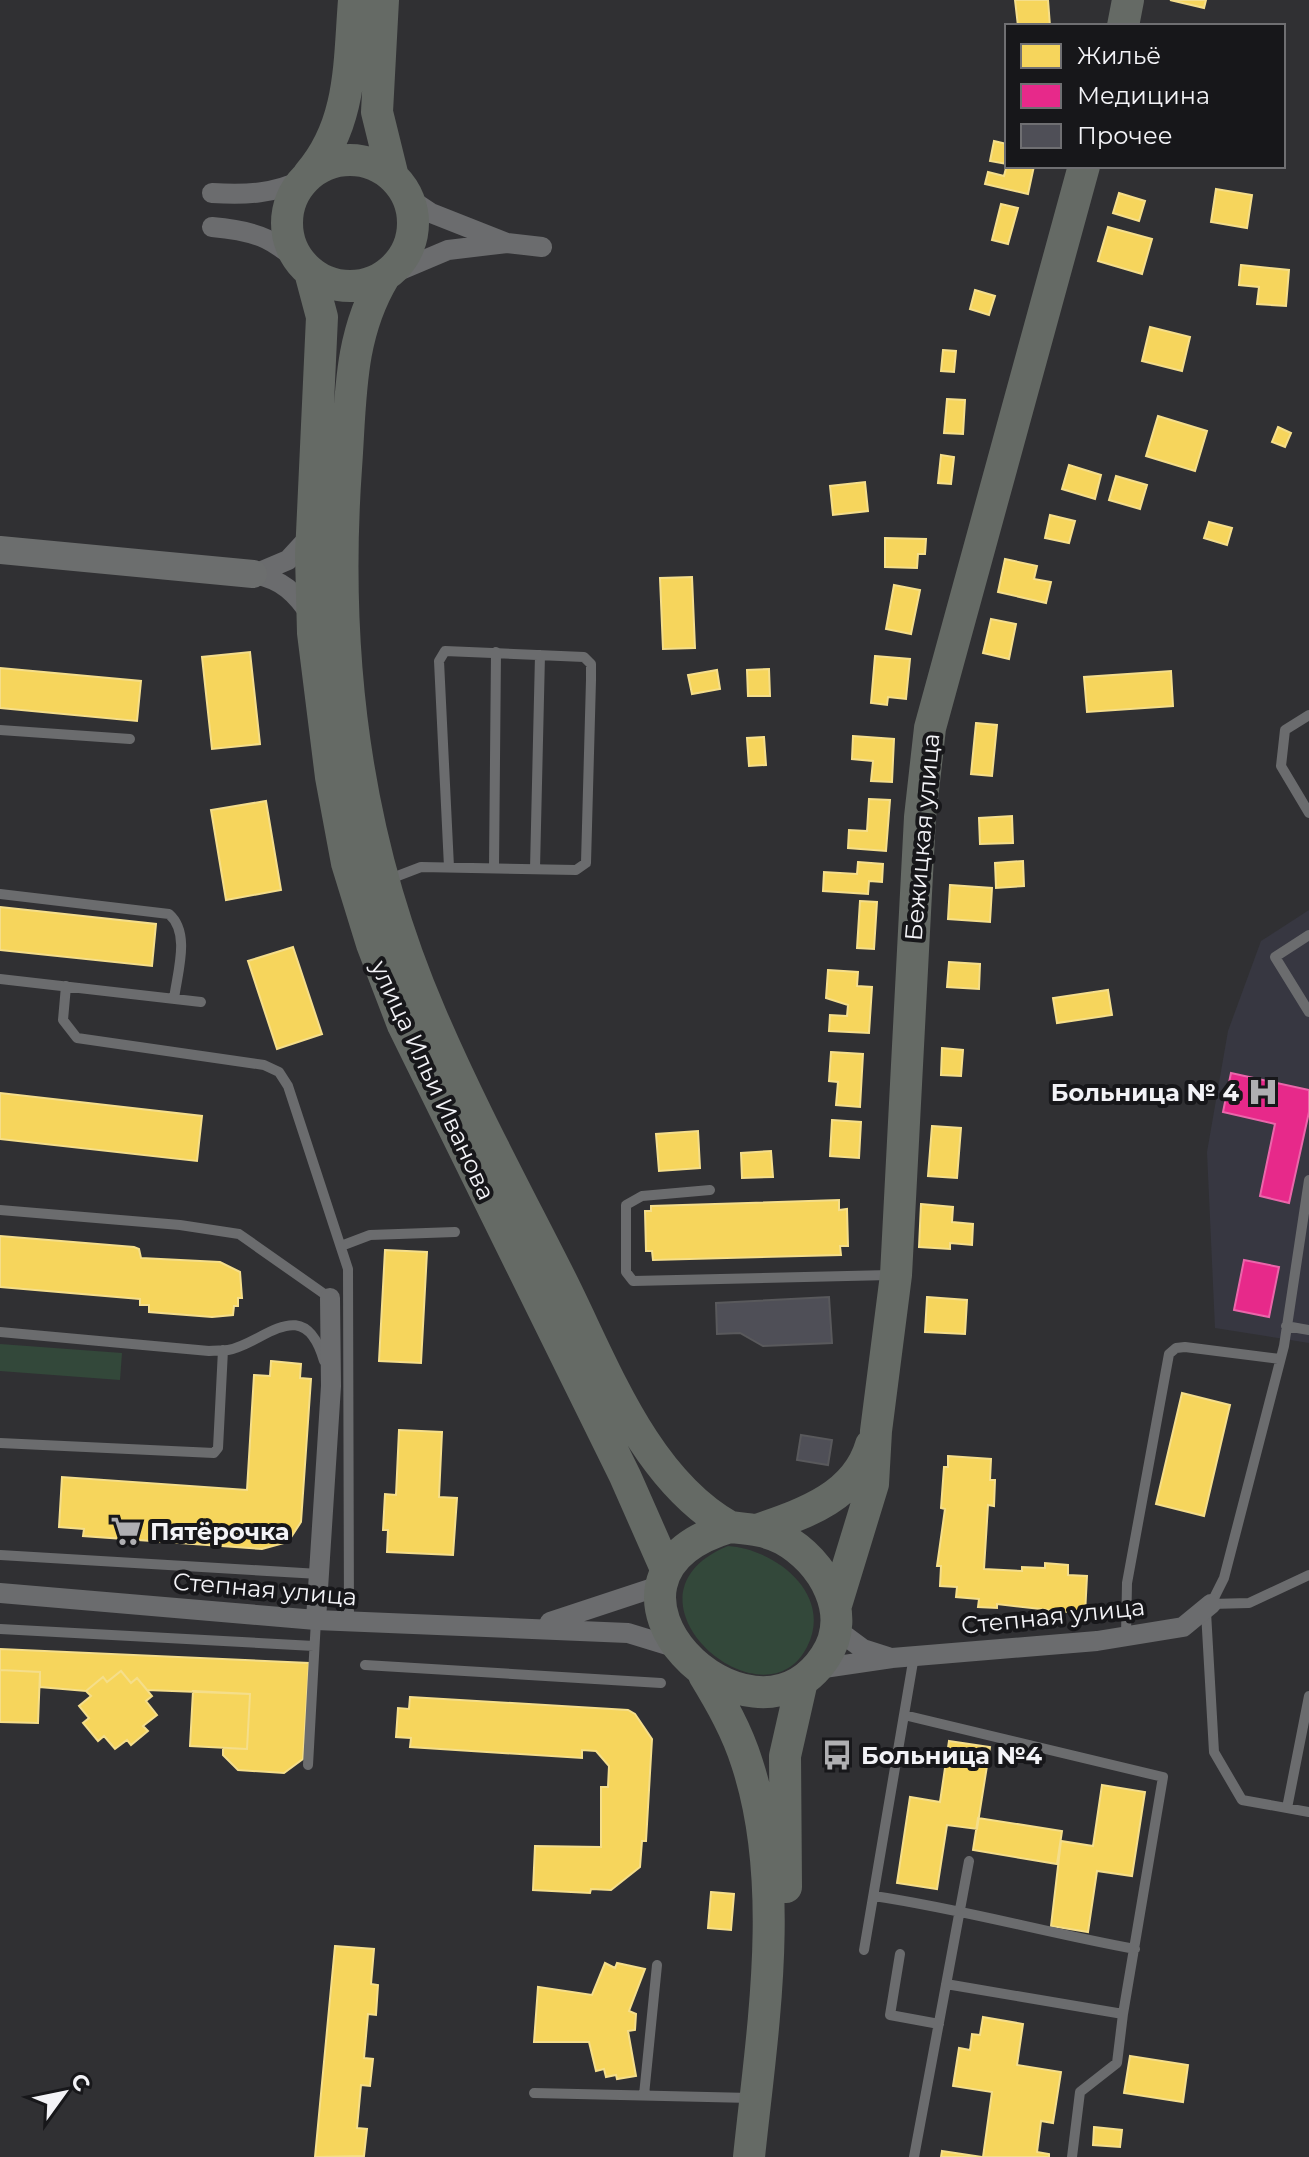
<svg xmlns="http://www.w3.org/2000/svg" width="1309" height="2157" font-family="Montserrat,sans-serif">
<rect width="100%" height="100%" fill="#303033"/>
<path fill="#373741" d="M1309,910V1343L1215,1328L1207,1152L1228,1031L1261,941Z"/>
<path fill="#33483a" d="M0,1344L122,1353L120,1380L0,1371Z
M728,1546C775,1549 834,1594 807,1647C763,1733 606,1596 728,1546Z"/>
<path fill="#f6d55c" stroke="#f5de8a" stroke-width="2" d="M1015,0H1048L1050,26H1018Z
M1170,0H1206L1204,8Z
M994,141L1007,144V166H1034L1028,194L985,184L988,172L1004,176L1007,164L990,161Z
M1216,189L1252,195L1247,228L1211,222Z
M1119,193L1145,201L1139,221L1113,213Z
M1001,204L1018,208L1008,244L992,240Z
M1108,227L1152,239L1142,274L1098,261Z
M1241,265L1289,270L1286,306L1257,304L1259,287L1239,285Z
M975,290L995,296L989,315L970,309Z
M1150,327L1190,337L1182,371L1142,361Z
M943,350L956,351L954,372L941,371Z
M947,399L965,400L963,434L944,433Z
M1158,416L1207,431L1195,471L1146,456Z
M1278,427L1291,433L1285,447L1272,442Z
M941,455L954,457L951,484L938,483Z
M1069,465L1101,475L1095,499L1062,489Z
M1116,476L1147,485L1140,509L1109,500Z
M865,482L868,511L833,515L830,486Z
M1050,515L1075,521L1069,543L1045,538Z
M1209,522L1232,528L1227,545L1204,538Z
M885,538L926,539L925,554H918L917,568L885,567Z
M1005,559L1037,566L1034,579L1051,582L1046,603L998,592Z
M692,577L695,648L663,649L660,578Z
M894,585L920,590L911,634L886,629Z
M991,619L1016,624L1009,659L983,653Z
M250,652L260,744L212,749L202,657Z
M875,656L910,659L906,699L888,697L887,705L871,703Z
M0,668L141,681L137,721L0,708Z
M769,669L770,696H748L747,670Z
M717,670L720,689L692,694L688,675Z
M1171,671L1173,706L1087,712L1084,677Z
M976,723L997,725L992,776L971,774Z
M853,736L894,739L892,782L871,781L873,761L852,759Z
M764,737L766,765L749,766L747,738Z
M869,799L890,800L886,851L848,848L849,830L867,831Z
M266,801L281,890L226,900L211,810Z
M1012,816L1013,843L980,844L979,818Z
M1023,861L1024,886L996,888L995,863Z
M858,862L883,864L882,882L869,881L868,894L823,891L824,872L857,874Z
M950,885L992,888L990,922L948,919Z
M860,901L877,902L874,949L857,948Z
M0,907L156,924L152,966L0,950Z
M293,947L322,1034L277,1049L248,961Z
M949,962L980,964L979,989L947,987Z
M828,970L858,972L857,986L872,987L869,1033L829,1031L830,1015L847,1016L848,1005L826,998Z
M1108,990L1112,1015L1057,1023L1053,998Z
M942,1048L963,1050L961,1076L941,1075Z
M831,1052L863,1054L860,1107L836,1105L838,1082L829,1081Z
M0,1093L202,1116L197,1161L0,1139Z
M832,1120L861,1122L859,1158L830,1156Z
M932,1126L961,1128L957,1178L928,1176Z
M698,1131L700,1168L659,1171L656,1134Z
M771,1151L773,1177L742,1178L741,1153Z
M839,1200V1210L847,1209L848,1246H840L841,1255L653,1260L652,1251H646L645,1211H651V1206Z
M921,1204L953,1207L952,1222L973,1224L972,1245L950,1243V1249L919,1247Z
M0,1236L134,1247L139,1249L141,1258L220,1262L240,1272L242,1298H238V1306H234L233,1315L212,1317L149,1312V1305H140V1299L0,1287Z
M385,1250L427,1252L421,1363L379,1361Z
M927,1297L967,1300L965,1334L925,1332Z
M271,1361L301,1364L300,1378L311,1379L301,1522L288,1542L262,1549L83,1536L84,1529L59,1527L62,1477L247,1490L254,1375L270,1376Z
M1182,1393L1230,1405L1204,1516L1156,1504Z
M399,1430L442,1432L439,1497L457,1498L453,1555L387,1552L388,1530H383L385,1494L396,1495Z
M948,1456L991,1459L990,1480H995L994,1506L988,1505L984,1569L1022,1571V1567L1045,1568V1563L1068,1565V1575L1087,1576L1085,1614L997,1604V1608L978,1607L979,1599L956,1597L957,1587L940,1586L941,1566H937L945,1509L941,1508L944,1467H948Z
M0,1649L309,1663L303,1759L284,1773L238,1770L223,1755V1748L247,1749L250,1694L147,1690L137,1678L131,1683L121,1671L107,1682L103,1677L86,1691L40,1687V1672L0,1670Z
M0,1670L40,1672L38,1723L0,1722Z
M121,1671L131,1683L137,1678L152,1696L146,1701L157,1715L143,1726L148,1731L131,1745L127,1740L115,1749L104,1736L98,1741L83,1723L89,1718L79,1706L91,1696L86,1691L103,1677L107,1682Z
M193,1691L250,1694L247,1749L190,1746Z
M410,1697L628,1710L635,1714L652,1739L646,1841H642L640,1867L611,1890L591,1889L590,1893L533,1890L535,1846L601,1847V1787H608L609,1766L596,1751L582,1750V1758L410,1747L411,1738L396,1737L398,1708L409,1709Z
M949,1741L990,1747L977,1829L947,1825L937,1889L897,1883L910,1797L940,1802Z
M1102,1785L1145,1792L1132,1876L1097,1871L1088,1932L1051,1926L1061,1841L1093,1846Z
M978,1818L1062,1831L1057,1864L973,1850Z
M711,1892L734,1894L731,1930L708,1928Z
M335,1946L374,1949L371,1984L378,1985L376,2015L368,2014L364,2058L373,2059L370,2086L361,2085L357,2128L367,2129L364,2156L315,2157Z
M605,1963L615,1968L617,1963L645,1969L629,2011L636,2014L635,2030L628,2031L636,2076L617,2079L616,2075L606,2077L604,2069L596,2071L589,2042H534L538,1987L592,1995Z
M983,2017L1023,2024L1017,2065L1061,2072L1053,2123L1041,2121L1037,2152L1049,2154V2157H983L992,2092L953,2086L959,2048L970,2050L972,2034L980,2035Z
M1130,2056L1188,2065L1183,2102L1124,2093Z
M1094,2127L1122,2130L1120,2147L1093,2145Z
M942,2151L982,2157H941Z"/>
<path fill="#e7298a" stroke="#eb66ab" stroke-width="2" d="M1231,1073L1309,1090V1112L1289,1203L1260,1196L1275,1124L1223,1112Z
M1244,1260L1279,1267L1269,1317L1234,1310Z"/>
<path fill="#4f4f57" stroke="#59595c" stroke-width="2" d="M829,1297L832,1343L763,1346L740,1333L717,1334L716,1303Z
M801,1435L832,1440L828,1465L797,1460Z"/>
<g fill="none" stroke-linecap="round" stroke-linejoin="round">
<path stroke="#6b6c6e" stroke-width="10" d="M1309,715L1285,730L1281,766L1309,813
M0,730L130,739
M494,868L496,652
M535,869L540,655
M387,880L421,867L576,870L586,863L591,680V664L584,657L445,651L439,661L449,867
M0,894L169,914C191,933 177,973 174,999
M1309,935L1275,957L1309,1012
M0,979L201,1002
M66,986L63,1020L77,1038L264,1065L279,1072L288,1086L348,1269L349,1622
M1309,1180L1284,1346L1224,1578L1211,1604L1249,1603L1309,1575
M710,1190L642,1196L626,1205V1272L633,1281L890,1275
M0,1210L180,1225L239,1234L330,1298
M341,1246L370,1235L455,1232
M1286,1326L1309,1330
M0,1332L209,1351C215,1350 222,1351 228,1350C263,1344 304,1291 324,1361
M0,1443L214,1453L218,1448L223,1350
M0,1555L319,1574
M1206,1612L1214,1752L1242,1800L1309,1812
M0,1629L314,1646
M1126,1636L1127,1583L1169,1354L1176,1348L1185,1347L1280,1359
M365,1665L661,1683
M904,1715L1163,1777L1123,2014
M308,1765L316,1620
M1287,1808L1309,1696
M874,1896C962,1909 1047,1933 1135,1949
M864,1950L914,1656
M900,1954L890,2015L939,2024
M946,1984L1123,2014L1117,2063L1080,2092L1072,2157
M534,2093L751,2098
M644,2095L657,1965
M914,2157L969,1861"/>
<path stroke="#6b6c6e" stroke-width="20" d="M212,193C247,195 273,194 305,179
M212,227C260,231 276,240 310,272
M507,243L542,247
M384,277L448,250L507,243L431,213L407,197
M253,574C282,579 296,593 312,617
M255,574L288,560L312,534
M0,1593L316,1620L628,1633L677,1648
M316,1620L331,1386L330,1298
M550,1622L659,1586
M836,1629L863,1649L888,1657
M817,1669L892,1658L1097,1641L1183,1627L1211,1604"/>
<path stroke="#6c6e6e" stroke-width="28" d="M0,550L253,574"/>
<path stroke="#656a65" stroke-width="32" d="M383,0L377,112L393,177
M1123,26L1128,0
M287 223a63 63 0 1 1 126 0a63 63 0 1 1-126 0Z
M309,174C352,124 349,63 354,0
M310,272L322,317L311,555L313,633L331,777L347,863L372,944L403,1025L625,1476L666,1569
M384,277C348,337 351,400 346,468C333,654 356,842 431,1015C469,1104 516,1191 560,1278C603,1363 643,1478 730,1527
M730,1527C748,1529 766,1530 783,1539C823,1561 854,1614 825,1657C750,1770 557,1579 730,1527Z
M757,1530C803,1514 856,1497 871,1445
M836,1605L873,1484L876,1431L896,1275L920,817L930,728L1084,166
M704,1675C721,1703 737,1731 747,1763C787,1885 762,2032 749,2157
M786,1887L785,1756L802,1681"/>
</g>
<defs>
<g id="hospital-bare" transform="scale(2.4)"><path d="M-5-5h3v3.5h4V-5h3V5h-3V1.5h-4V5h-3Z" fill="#afafb2" stroke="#17171a" stroke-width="2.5" paint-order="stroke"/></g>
<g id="supermarket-bare" transform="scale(2.4)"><path d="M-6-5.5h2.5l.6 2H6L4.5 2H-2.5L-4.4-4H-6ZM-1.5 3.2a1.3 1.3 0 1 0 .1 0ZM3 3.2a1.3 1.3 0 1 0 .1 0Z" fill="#afafb2" stroke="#17171a" stroke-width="2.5" paint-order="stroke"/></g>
<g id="bus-bare" transform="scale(2.4)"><path d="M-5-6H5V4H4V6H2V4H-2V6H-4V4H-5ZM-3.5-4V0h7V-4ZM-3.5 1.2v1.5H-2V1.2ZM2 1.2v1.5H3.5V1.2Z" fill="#afafb2" stroke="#17171a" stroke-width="2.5" paint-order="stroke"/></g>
</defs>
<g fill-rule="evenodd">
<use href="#hospital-bare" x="1263" y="1092"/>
<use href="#supermarket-bare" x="126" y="1531"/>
<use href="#bus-bare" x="837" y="1755"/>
</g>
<g text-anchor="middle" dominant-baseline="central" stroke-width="8" stroke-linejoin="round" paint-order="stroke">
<g font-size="24" fill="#f3f3f7" stroke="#17171a">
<text transform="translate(922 837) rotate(-85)">Бежицкая улица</text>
<text transform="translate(433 1080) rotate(65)">улица Ильи Иванова</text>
<text transform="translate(265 1589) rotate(5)">Степная улица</text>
<text transform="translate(1053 1616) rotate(-6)">Степная улица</text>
</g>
<g font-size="24" font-weight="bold" fill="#f3f3f7" stroke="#17171a" text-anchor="start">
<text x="1239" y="1092" text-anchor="end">Больница № 4</text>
<text x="150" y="1531">Пятёрочка</text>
<text x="861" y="1755">Больница №4</text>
</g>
</g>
<rect x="1005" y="24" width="280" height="144" fill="#17171a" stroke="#6f6f72" stroke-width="2"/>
<rect x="1021" y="44" width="40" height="24" fill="#f6d55c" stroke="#6f6f72" stroke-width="2"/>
<text x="1077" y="64" font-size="24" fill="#f3f3f7">Жильё</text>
<rect x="1021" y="84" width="40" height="24" fill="#e7298a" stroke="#6f6f72" stroke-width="2"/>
<text x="1077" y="104" font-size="24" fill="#f3f3f7">Медицина</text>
<rect x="1021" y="124" width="40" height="24" fill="#4f4f57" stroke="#6f6f72" stroke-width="2"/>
<text x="1077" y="144" font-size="24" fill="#f3f3f7">Прочее</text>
<g transform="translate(64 2093) rotate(57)" stroke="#17171a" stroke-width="6" paint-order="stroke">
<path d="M0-6L14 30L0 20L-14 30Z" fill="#f3f3f7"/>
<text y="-12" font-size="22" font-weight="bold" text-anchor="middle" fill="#f3f3f7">С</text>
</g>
</svg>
